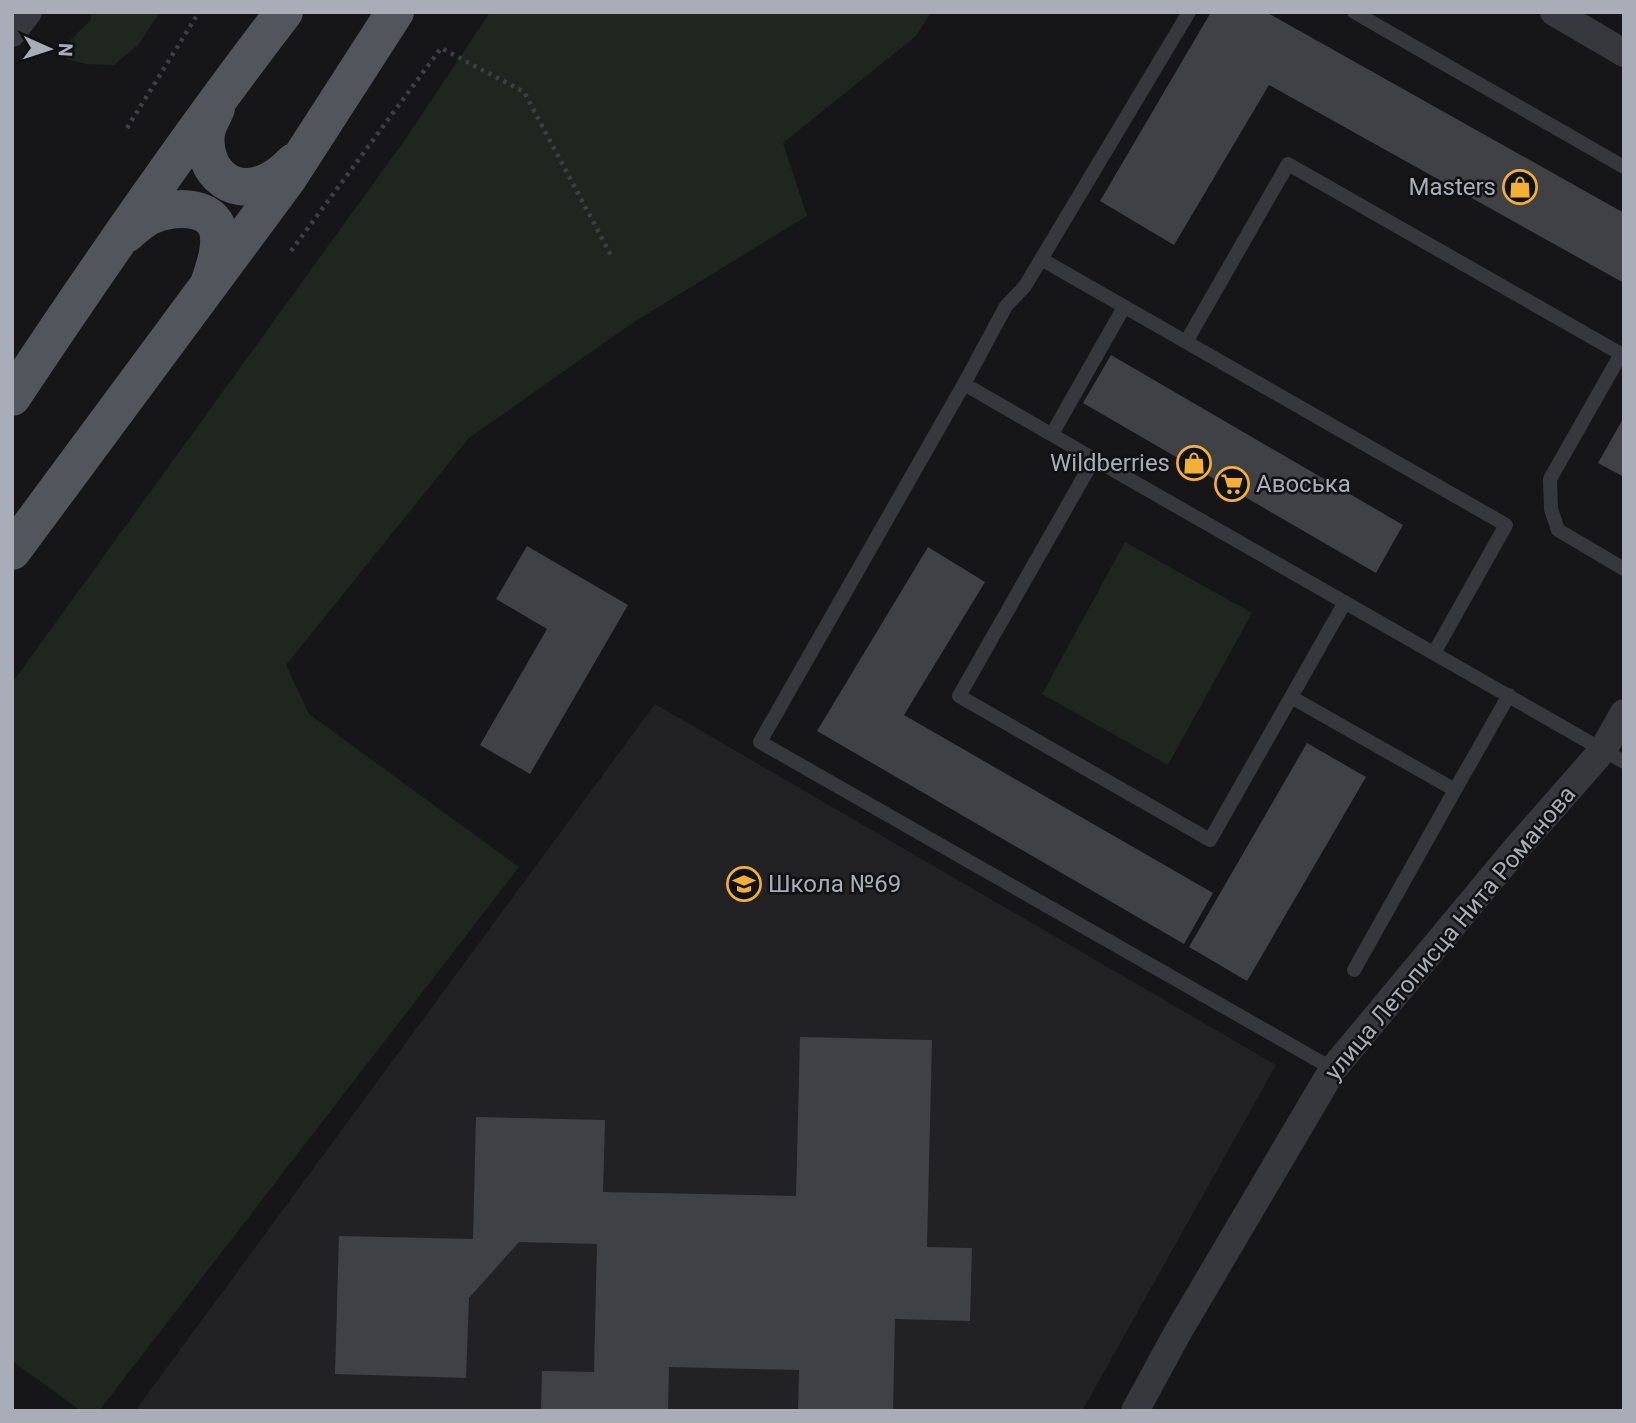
<svg xmlns="http://www.w3.org/2000/svg" width="1636" height="1423" font-family="Roboto,sans-serif">
<rect width="100%" height="100%" fill="#161618"/>
<path fill="#222225" d="M655,704L1276,1065L1082,1411H135Z"/>
<path fill="#1e261f" d="M91,12H160L138,45L114,65L86,64L66,59L62,48L91,20Z
M490,12H931L916,36L783,143L807,216L634,322L469,438L286,665L309,714L519,867L99,1411H81L12,1361V683L404,141Z
M1125,542L1252,613L1168,765L1042,694Z"/>
<path fill="#404145" d="M1211,12H1266L1624,213V283L1269,85L1174,245L1100,201Z
M1111,355L1403,525L1376,573L1083,403Z
M1624,417V477L1598,463Z
M527,546L628,605L530,774L480,745L547,629L496,599Z
M928,547L985,582L904,715L1213,893L1184,944L817,731Z
M1307,743L1366,777L1247,981L1189,947Z
M800,1037L932,1040L927,1247L972,1248L970,1321L895,1319L893,1411H798L799,1370L669,1367L668,1411H541L542,1371L594,1372L597,1244L519,1242L469,1298L466,1378L335,1374L339,1236L473,1239L476,1117L605,1120L603,1192L796,1196Z"/>
<g fill="none" stroke-linecap="round" stroke-linejoin="round">
<path stroke="#3d3f44" stroke-width="4.5" stroke-dasharray="3.5 5" stroke-linecap="butt" d="M127,128L199,12
M291,251L441,48L524,92L613,259"/>
<path stroke="#37383d" stroke-width="14" d="M1354,12L1624,167
M1041,259L1506,525L1434,653
M1186,342L1288,164L1621,354L1550,479L1551,509L1558,530L1624,569
M964,384L1006,306L1025,286L1189,12
M1052,434L1124,307
M1094,459L1624,762
M1291,697L1455,790L1354,970
M1455,790L1509,695
M1333,1069L760,742L964,384L1094,459L959,696L1210,840L1345,602"/>
<path stroke="#37383d" stroke-width="28" d="M1554,12L1624,53
M12,33L28,12
M1135,1411L1178,1332L1333,1069L1516,849L1603,750L1624,713"/>
<path stroke="#53555c" stroke-width="38" d="M216,108C213,116 207,125 206,133C201,174 236,201 273,179C281,175 288,168 294,162
M126,234C134,227 142,219 152,215C172,207 207,204 217,227C223,244 215,266 210,281
M12,397C99,266 188,137 284,12
M12,551L288,178L395,12"/>
</g>
<defs>
<g id="shop-ring" transform="scale(1.75)"><circle r="9.5" fill="#111113" stroke="#f2b134" stroke-width="1.5"/><path d="M-5-2.5h2.3a2.7 3.5 0 0 1 5.4 0H5L5.5 6h-11ZM-1.5-2.5h3a1.5 2.3 0 0 0-3 0Z" fill="#f2b134"/></g>
<g id="supermarket-ring" transform="scale(1.75)"><circle r="9.5" fill="#111113" stroke="#f2b134" stroke-width="1.5"/><path d="M-6-5.5h2.5l.6 2H6L4.5 2H-2.5L-4.4-4H-6ZM-1.5 3.2a1.3 1.3 0 1 0 .1 0ZM3 3.2a1.3 1.3 0 1 0 .1 0Z" fill="#f2b134"/></g>
<g id="school-ring" transform="scale(1.75)"><circle r="9.5" fill="#111113" stroke="#f2b134" stroke-width="1.5"/><path d="M0-5L7-2L0 1L-7-2ZM-4 1L0 2.5L4 1V4Q0 6-4 4Z" fill="#f2b134"/></g>
</defs>
<g fill-rule="evenodd">
<use href="#shop-ring" x="1520" y="187"/>
<use href="#shop-ring" x="1194" y="463"/>
<use href="#supermarket-ring" x="1232" y="484"/>
<use href="#school-ring" x="744" y="884"/>
</g>
<g text-anchor="middle" dominant-baseline="central" stroke-width="5" stroke-linejoin="round" paint-order="stroke">
<g font-size="24" fill="#a8adb8" stroke="#111113" text-anchor="end">
<text x="1496" y="187">Masters</text>
<text x="1170" y="463">Wildberries</text>
<text x="1256" y="484" text-anchor="start">Авоська</text>
<text x="768" y="884" text-anchor="start">Школа №69</text>
</g>
<g font-size="24" fill="#a8adb8" stroke="#111113">
<text transform="translate(1450 933) rotate(-50)">улица Летописца Нита Романова</text>
</g>
</g>
<rect width="1636" height="1423" fill="none" stroke="#a8adb8" stroke-width="28"/>
<g transform="translate(49 49) rotate(93)" stroke="#111113" stroke-width="5" paint-order="stroke">
<path d="M0-5L12 26L0 18L-12 26Z" fill="#a8adb8"/>
<text y="-10" font-size="19" font-weight="bold" text-anchor="middle" fill="#a8adb8">N</text>
</g>
</svg>
